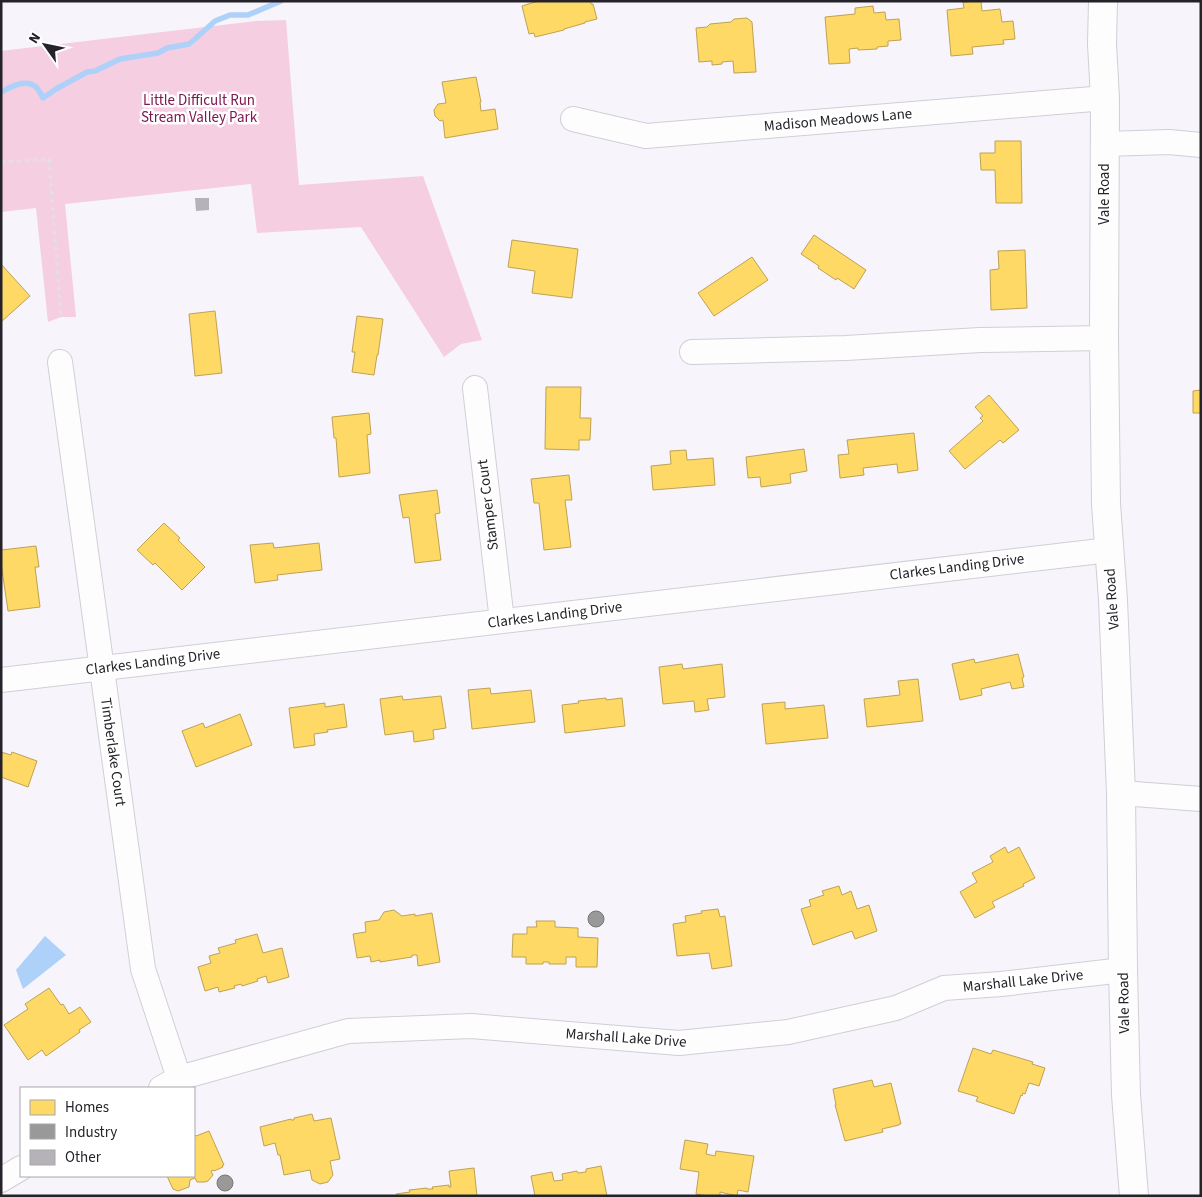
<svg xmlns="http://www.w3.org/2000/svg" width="1202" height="1197" font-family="'Source Sans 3',sans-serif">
<rect width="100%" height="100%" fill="#f7f4fb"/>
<path fill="#f5cee1" d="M286,20L299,185L423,176L482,340L461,344L444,357L361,227L257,233L251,184L65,204L76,317H61L48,322L36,208L1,212V51L256,21Z"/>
<path fill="#aed1fa" d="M45,936L66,955L23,989L16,970Z"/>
<path fill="#ffd966" stroke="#bea254" d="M538,1H590L591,4H593L597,19L585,22V23L564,29V30L535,37L534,33L529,34L522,6Z
M981,1L982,11L1000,9L1002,22L1013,21L1015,39L1003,40L1004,44L972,47L973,54L951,56L947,10L964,8L963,2Z
M873,6L874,13L885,12L886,20L899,19L901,40L888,41V46L877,47V49L858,50V48L849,49L850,63L829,64L825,17L855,14V8Z
M747,18L752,22L756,72L734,73L733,61L722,62V64L712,65V61L699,62L696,28L707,27L710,24L731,22L734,19Z
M476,77L481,102H480L481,111L495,109L498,129L445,138L443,120L440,121L435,116L434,110L438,104L446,103L442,82Z
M995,141H1021L1022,203H996L995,170H981L980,153H995Z
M814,235L866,270L854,289L837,278L836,280L818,268L819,266L801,254Z
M512,240L578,249L572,298L532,293L535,271L508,267Z
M1025,250L1027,308L991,310L990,270L999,269L998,251Z
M752,257L768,280L714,316L698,293Z
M1,264L30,296L1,322Z
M215,311L222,373L195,376L189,314Z
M357,316L383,319L378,355H377L374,375L352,372L355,352H352Z
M546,387H581L580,418H591L590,440H579V450L545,449Z
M1201,390V413H1193V391Z
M989,395L1019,430L1003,443L1000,440L965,469L949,451L983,421L980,418L983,416L975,407Z
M369,413L371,434L367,435L370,473L339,477L336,438H334L332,417Z
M914,433L918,470L898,473L897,464L863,468L864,475L840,478L838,455L849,454L847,440Z
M804,449L807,471L790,474L791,483L761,487L760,477L748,478L746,457Z
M686,450L687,460L713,458L715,485L653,490L651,466L671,464L670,451Z
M569,475L572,500H565L571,547L544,550L539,503H534L531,479Z
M437,490L440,513L435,514L441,560L415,563L409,517L403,518L399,495Z
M164,523L180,538L178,540L205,567L182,590L155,563L153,565L137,550Z
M273,543L274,548L319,543L322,570L277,575L278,580L255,583L250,545Z
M36,546L39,567H35L40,607L8,611L1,563V550Z
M1018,654L1024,677L1022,678L1024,687L1012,689L1010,682L981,689L982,695L960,700L952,664L974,659L975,663Z
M682,664L683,669L722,664L725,697L707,699L709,710L695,712L694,701L663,704L659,667Z
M918,679L923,721L867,727L864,699L900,695L898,681Z
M490,688L491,694L531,690L535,722L472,729L468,690Z
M402,696L403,700L441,696L446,728L433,730L434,739L414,742L413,731L385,735L380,699Z
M606,698V700L622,698L625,726L565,733L562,705L579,703L578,701Z
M785,702V709L824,705L828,738L766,744L762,704Z
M325,703V707L344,704L347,727L327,730L328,732L314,734L315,745L294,748L289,708Z
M240,714L252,745L196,767L182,731L203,723L205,728Z
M1,752L11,755L12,752L37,761L28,787L1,777Z
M1005,847L1008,853L1019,847L1035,878L1023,884L1024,886L992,902L995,907L975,918L960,892L977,882L972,873L993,862L990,856Z
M839,886L842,895L851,891L857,909L869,905L877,931L855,939L852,931L813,945L801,909L811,906L809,900L824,895L822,891Z
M718,909L720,917L725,916L732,966L712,969L709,953L677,956L673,924L686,922L685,916L702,913L701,911Z
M394,910L402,916L415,914V916L432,913L440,962L418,966L417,955H412V957L380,962V960L371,962L370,956L357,958L353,934L366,932L365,922L379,920L384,912Z
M536,921H555V927L578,928V937L598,938L597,967H576V957H566V964H549V962H543V964H526V957H512L513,934H527V927H537Z
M257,934L263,953L282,948L289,977L268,983L266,976L257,979L258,981L242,986L241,984L234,986L235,988L219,992L218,987L205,991L198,967L211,963L209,956L220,953L218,948L236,943L235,940Z
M49,988L61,1005L63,1004L69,1014L80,1007L91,1022L79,1030L80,1032L46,1056L42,1050L28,1060L4,1025L28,1009L25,1004Z
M973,1048L991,1054L993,1050L1033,1062L1032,1064L1045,1068L1039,1086L1029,1083L1025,1094L1023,1093L1022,1096L1021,1095L1014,1114L976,1101L978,1097L958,1091Z
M872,1080L874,1087L891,1083L901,1124H899V1125L882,1129L883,1132L845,1141L835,1105H836L833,1089Z
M312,1114L314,1121L331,1118L340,1159L330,1161L333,1175L328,1182L320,1184L312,1180L310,1170L284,1175L280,1155H278L275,1143L264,1146L260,1127L291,1119V1120H294V1118Z
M209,1131L224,1165L222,1166L223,1167L214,1171V1170L211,1171L213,1175L208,1181L205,1182H197L195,1178L190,1180L189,1187L178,1191L173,1189L167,1176H194V1135H195L196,1136Z
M685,1140L708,1144L706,1154L715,1156L716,1151L754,1156L748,1192L738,1190L737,1196L720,1192V1196H708L696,1194L699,1172L680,1169Z
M601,1166L607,1196H535L531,1176L552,1172L554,1181L563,1180L562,1174L577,1171L578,1173L586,1172V1169Z
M474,1168L477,1196H397L396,1194L410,1192L409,1190L427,1188V1189H433L432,1187L449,1185V1187H451L449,1171Z"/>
<path fill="#999" stroke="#767677" d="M588 919a8 8 0 1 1 16 0a8 8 0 1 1-16 0Z
M217 1183a8 8 0 1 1 16 0a8 8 0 1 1-16 0Z"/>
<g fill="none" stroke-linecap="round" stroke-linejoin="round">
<path stroke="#aed1fa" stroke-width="5.5" d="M1,92C11,87 25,78 36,87C39,90 41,94 43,98L56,89L87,72L95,71L120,59L158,53L167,48L189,44L195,39L215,21L230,15H248L281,1"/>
</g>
<path fill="#b6b3b8" d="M195,198H209V210L196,211Z"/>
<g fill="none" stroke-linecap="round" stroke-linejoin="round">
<g stroke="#d1ced5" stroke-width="26">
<path id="minor" d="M573,119L646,136L1105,98
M1104,144L1169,142L1201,145
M692,352L846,348L980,340L1104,338
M60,362L143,969L179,1078
M475,388L502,621
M1,680L1109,550
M1121,793L1201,799
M161,1088L179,1078L348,1031L471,1026L679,1043L788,1032L896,1008L944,988L1001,984L1123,970
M1,1180L21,1168"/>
</g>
<g stroke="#d1ced5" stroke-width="30">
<path id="major" d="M1103,1L1102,44L1105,98L1104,338L1106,504L1113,600L1121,793L1123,970L1126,1095L1134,1196"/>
</g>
<path stroke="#e2e0e3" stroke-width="3" stroke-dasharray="4 4" stroke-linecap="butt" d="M1,162L49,159L61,317"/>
<use href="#minor" stroke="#fefdfe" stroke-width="24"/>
<use href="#major" stroke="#fefdfe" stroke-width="28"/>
</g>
<g text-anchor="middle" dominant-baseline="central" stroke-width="5" stroke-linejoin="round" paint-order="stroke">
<g font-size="15" fill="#811751" stroke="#fff">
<text x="199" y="100">Little Difficult Run<tspan x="199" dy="17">Stream Valley Park</tspan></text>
</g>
<g font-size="15" fill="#252329" stroke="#fff">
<text transform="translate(838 120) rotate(-5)">Madison Meadows Lane</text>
<text transform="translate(1104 194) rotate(-90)">Vale Road</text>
<text transform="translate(488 505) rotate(-97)">Stamper Court</text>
<text transform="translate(957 567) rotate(-7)">Clarkes Landing Drive</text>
<text transform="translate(1112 599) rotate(-94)">Vale Road</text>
<text transform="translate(555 615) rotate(-7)">Clarkes Landing Drive</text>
<text transform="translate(153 662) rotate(-7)">Clarkes Landing Drive</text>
<text transform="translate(113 752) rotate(82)">Timberlake Court</text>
<text transform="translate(1023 981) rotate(-6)">Marshall Lake Drive</text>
<text transform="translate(1124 1003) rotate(-91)">Vale Road</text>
<text transform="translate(626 1038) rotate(4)">Marshall Lake Drive</text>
</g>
</g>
<rect width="1202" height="1197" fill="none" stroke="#252329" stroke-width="5"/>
<rect x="20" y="1087" width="175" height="90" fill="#ffffff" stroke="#a8a7a9"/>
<rect x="30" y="1100" width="25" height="15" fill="#ffd966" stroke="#a8a7a9"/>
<text x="65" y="1112" font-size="15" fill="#252329">Homes</text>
<rect x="30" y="1124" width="25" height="15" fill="#999999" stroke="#a8a7a9"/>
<text x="65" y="1137" font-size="15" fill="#252329">Industry</text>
<rect x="30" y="1150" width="25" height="15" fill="#b6b3b8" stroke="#a8a7a9"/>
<text x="65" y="1162" font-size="15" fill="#252329">Other</text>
<g transform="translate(45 45) rotate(303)" stroke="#ffffff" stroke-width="4" paint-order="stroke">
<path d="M0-4L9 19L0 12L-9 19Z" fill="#252329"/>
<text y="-8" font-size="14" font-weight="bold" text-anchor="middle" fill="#252329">N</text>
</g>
</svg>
